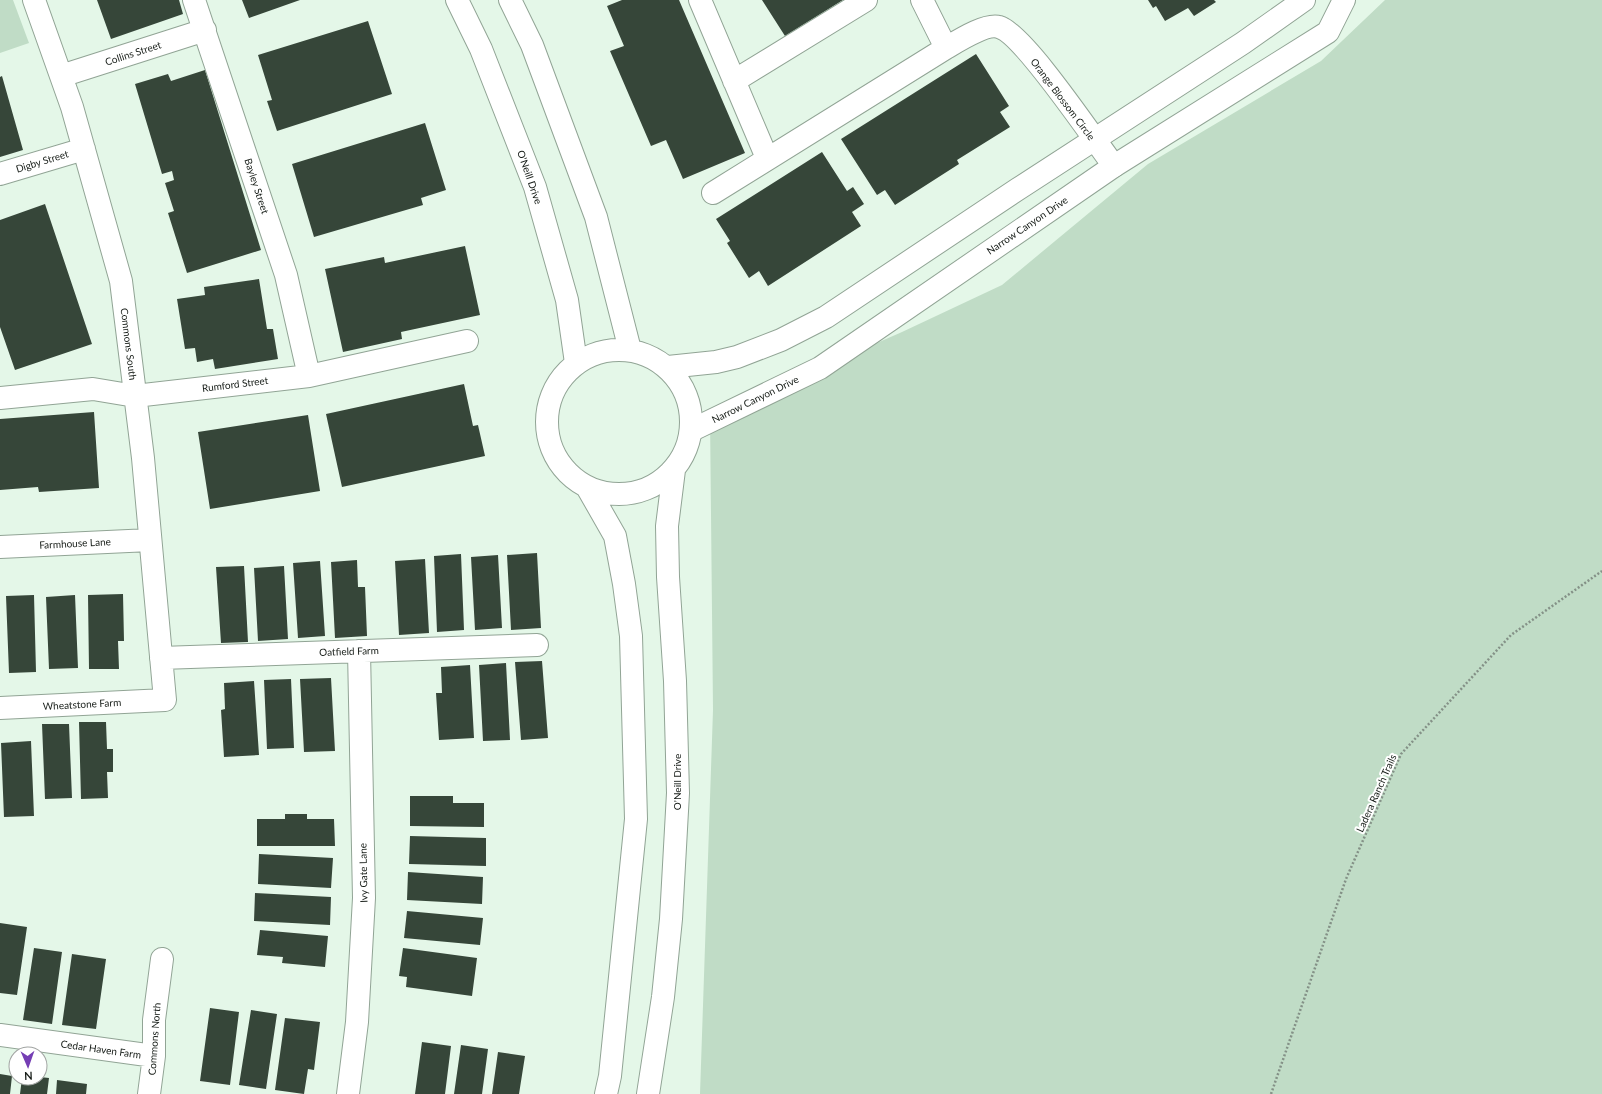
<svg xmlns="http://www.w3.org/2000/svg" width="1602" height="1094" font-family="Lato,sans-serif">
<rect width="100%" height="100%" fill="#e4f7e8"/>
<path fill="#c0dcc6" d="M0,0H13L29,43L0,53Z
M1385,0H1602V1094H700L713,710L710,416L902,332L1002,285L1148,164L1321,61Z"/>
<path fill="#364639" d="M97,0H179L183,14L111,39Z
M242,0H300L249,18Z
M622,0H679L745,153L683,179L666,140L651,146L610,51L624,46L607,6Z
M762,0H843L785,36Z
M1148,0H1214L1216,2L1194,16L1188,8L1165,21L1156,6L1153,8Z
M368,21L392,94L277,131L267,101L272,100L258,55Z
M976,54L1009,106L1000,112L1010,127L957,160L959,164L895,205L885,190L877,195L841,139Z
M205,70L261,250L187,273L168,213L174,211L165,183L174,180L172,171L162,174L135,84L168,74L171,81Z
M2,76L23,150L0,157V77Z
M425,123L446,190L421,198L423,205L314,237L292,164Z
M822,152L847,191L853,187L864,204L852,212L861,226L768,286L759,271L749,278L727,243L730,241L716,219Z
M45,204L92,344L15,370L0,327V220Z
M465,246L480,315L401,332L402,339L343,352L325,269L384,257L385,263Z
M259,279L267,329H273L278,359L215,369L213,359L197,362L195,348L185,349L177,299L205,295L204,287Z
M464,384L473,426L478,425L485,456L342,487L326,414Z
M94,412L99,488L39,492L38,487L0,490V419Z
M308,415L320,491L210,509L198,432Z
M537,553L541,628L511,630L507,555Z
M461,554L464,630L437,632L434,556Z
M498,555L502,628L475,630L471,557Z
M425,559L429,633L399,635L395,561Z
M357,560L358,587H365L367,636L335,638L331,562Z
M320,561L325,636L298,638L293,563Z
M244,566L248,642L221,643L216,567Z
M284,566L288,639L258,641L254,568Z
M123,594L124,641H118L119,669H89L88,595Z
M34,595L36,672L9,673L6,596Z
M75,595L78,668L49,669L46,597Z
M542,661L548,738L521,740L515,662Z
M506,663L510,740L483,741L479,665Z
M470,665L474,738L439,740L436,693H442L441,667Z
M331,678L335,751L304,752L300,679Z
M291,679L294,748L267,749L264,680Z
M254,681L259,755L224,757L221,710L225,709L224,683Z
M79,722H106L107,749H113V772H107L108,798L81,799Z
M42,724H69L72,798L45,799Z
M31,741L34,816L4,817L1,743Z
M410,796H453V803H484V827L410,826Z
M285,814H307V819H334L335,846H257V819H285Z
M410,836L486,838V866L409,864Z
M259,854L333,858L331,888L258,884Z
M408,872L483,877L482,904L407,900Z
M255,893L331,897L330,925L254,921Z
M407,911L483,918L480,945L404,938Z
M0,923L27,927L17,995L0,993Z
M260,930L328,936L325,967L282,963L283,957L257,955Z
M34,948L62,952L52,1024L23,1020Z
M403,948L477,958L472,996L406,987L407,977L399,976Z
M72,954L106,959L96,1029L62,1025Z
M210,1008L239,1012L230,1085L200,1081Z
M251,1010L277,1014L266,1089L239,1085Z
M285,1018L320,1022L314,1070L308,1069L304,1094L275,1090Z
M422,1042L451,1046L445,1094H415Z
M461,1045L488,1049L482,1094H454Z
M498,1052L525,1056L519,1094H492Z
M0,1074L12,1076L10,1094H0Z
M40,1077L49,1078L47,1094H20L22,1078Z
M57,1080L87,1084L86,1094H56Z"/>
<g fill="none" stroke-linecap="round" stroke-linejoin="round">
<g stroke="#91a495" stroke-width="24">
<path id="minor" d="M194,0L286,275L309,376
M700,0L767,158
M922,0L946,48
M61,76L205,30
M734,81L866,0
M0,174L84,149
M713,193L946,48C958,41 986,23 999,27C1023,33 1095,141 1114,166
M0,398L93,389L135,396L309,376L467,341
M0,547L150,540
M161,658L537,645
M0,708L165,700L143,458L121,281L72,107L34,0
M0,1035L154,1056
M149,1094L154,1056V1020L162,959
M348,1094L357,1022L364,898L359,651"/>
</g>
<g stroke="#91a495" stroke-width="24">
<path id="tertiary" d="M668,367L716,362L737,357L781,340L826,317L1018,189L1243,43L1304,0
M692,430L820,368L1114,166L1328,32L1344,0"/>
</g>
<g stroke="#91a495" stroke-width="24">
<path id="secondary" d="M457,0L481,49L535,187L567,300L576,363
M510,0L532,45L596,217L630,350
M547 422a72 72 0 1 1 144 0a72 72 0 1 1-144 0Z
M587,487L615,536L624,584L631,636L636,819L610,1076L606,1094
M648,1094L663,997L671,919L678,793L675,681L668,577L667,526L674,470"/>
</g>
<path stroke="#849187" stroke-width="2.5" stroke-dasharray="2 2" stroke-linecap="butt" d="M1271,1094L1346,879L1401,754L1511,635L1602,571"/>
<use href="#minor" stroke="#fff" stroke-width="22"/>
<use href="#tertiary" stroke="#fff" stroke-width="22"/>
<use href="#secondary" stroke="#fff" stroke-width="22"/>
</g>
<g text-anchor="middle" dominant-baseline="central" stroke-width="4" stroke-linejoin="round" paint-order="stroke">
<g font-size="10" fill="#151b16" stroke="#fff">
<text transform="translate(133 53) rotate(-18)">Collins Street</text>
<text transform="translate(1063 99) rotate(53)">Orange Blossom Circle</text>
<text transform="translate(42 161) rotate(-17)">Digby Street</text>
<text transform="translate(530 177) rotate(71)">O'Neill Drive</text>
<text transform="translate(257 186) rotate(72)">Bayley Street</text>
<text transform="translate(1027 225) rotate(-34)">Narrow Canyon Drive</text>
<text transform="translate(129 344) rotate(83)">Commons South</text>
<text transform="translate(235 384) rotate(-7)">Rumford Street</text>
<text transform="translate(755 399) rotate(-26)">Narrow Canyon Drive</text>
<text transform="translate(75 543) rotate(-3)">Farmhouse Lane</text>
<text transform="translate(349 651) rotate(-2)">Oatfield Farm</text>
<text transform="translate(82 704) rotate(-3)">Wheatstone Farm</text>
<text transform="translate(677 782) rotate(-90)">O'Neill Drive</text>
<text transform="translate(1376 793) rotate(-66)">Ladera Ranch Trails</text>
<text transform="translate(363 873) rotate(-91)">Ivy Gate Lane</text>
<text transform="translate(154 1039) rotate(-86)">Commons North</text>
<text transform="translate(101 1049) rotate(8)">Cedar Haven Farm</text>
</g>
</g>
<g transform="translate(28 1066) rotate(178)"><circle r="19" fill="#ffffff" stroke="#a1a4a2"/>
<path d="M0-3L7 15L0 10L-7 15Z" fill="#753eb4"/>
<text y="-6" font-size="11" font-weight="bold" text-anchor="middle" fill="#151b16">N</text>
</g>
</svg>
